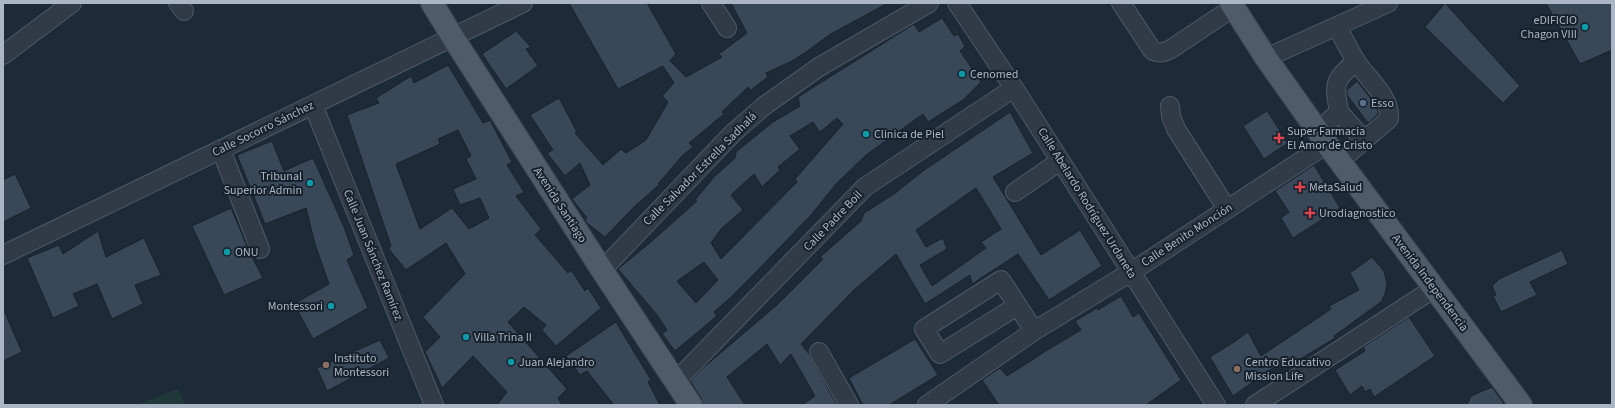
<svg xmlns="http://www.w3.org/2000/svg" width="1615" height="408" font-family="'Source Sans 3',sans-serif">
<rect width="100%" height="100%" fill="#1d2a37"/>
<path fill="#1f3738" d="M178,389L185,405H136Z"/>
<path fill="#394858" stroke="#19222e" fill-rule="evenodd" d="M569,3H647L676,54L670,61L686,77L722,57L719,54L747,33L731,3H888L829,35L809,50L792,61L766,73L768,77L751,90L748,87L722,112L724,114L689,143L693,147L682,156L658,184L659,185L635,206L605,237L587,223L585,220L587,218L572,199L590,185L580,163L565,176L547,153L553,150L530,115L559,98L577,132L575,133L603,165L621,149L626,153L646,140L668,102L662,96L674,83L663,66L618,89Z
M1445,3L1520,86L1503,103L1425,27Z
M1546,3H1612V50L1580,64Z
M942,18L954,36L958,34L965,46L960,51L981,82L963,100L928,122L923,114L866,155L836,184L811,215L756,272L730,298L714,312L717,316L675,351L662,334L667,330L657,315L618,269L652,241L697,201L695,200L714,177L735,158L736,152L773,122L800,106L798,97L914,24L919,32ZM837,118L843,124L795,179L797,182L721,259L711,243L721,229L743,210L731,195L754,174L762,187L780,170L778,167L800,149L790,136L813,122L820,132ZM704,262L718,280L696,303L677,281Z
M516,31L531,47L526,49L538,66L506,89L482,54Z
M448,65L483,123L490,120L512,162L507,165L524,192L516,196L541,229L535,235L568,273L571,270L585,291L588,288L601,308L556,346L542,330L546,325L524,307L508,322L567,389L558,398L562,405H497L507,392L473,356L442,388L425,352L440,337L423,317L465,274L446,243L406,270L388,248L391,246L347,115L379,103L376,98L411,76L414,83ZM458,130L471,156L466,159L476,179L453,189L460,205L480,198L489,218L469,229L452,208L420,229L396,164L440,144L438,139Z
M1357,81L1376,105L1378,112V114L1368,123L1347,95V90Z
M1267,111L1288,143L1264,159L1243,126Z
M1010,112L1033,153L993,177L1041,255L1080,230L1102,266L1049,300L1018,254L972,284L970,275L925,304L896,254L855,289L801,344L809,354L837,405H802L815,396L791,354L780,365L767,344L727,377L745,405H703L701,398L690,381L704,367L778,304L823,259L820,257L861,221L864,213L894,194L923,171ZM976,188L1001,229L981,242L986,248L932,286L920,265L947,249L943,238L926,247L916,230Z
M272,141L284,171L313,158L344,227L354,255L347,260L368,308L313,339L294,304L329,284L315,244L306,208L265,224L237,155Z
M1314,165L1340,208L1293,238L1281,218L1289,212L1275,191Z
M15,174L31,208L3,222V180Z
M231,208L250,253L263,278L224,295L192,226Z
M98,231L106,257L144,238L161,275L135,285L143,304L112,319L97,284L73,294L79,306L53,318L27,258L59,245L63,254Z
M1562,250L1568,264L1530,282L1537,295L1501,312L1493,296L1496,295L1492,286L1499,279Z
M1372,257L1384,271L1387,284L1385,294L1381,302L1334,336L1335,338L1292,364L1287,358L1233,396L1210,357L1234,342L1248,332L1261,356L1331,309L1329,306L1359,290L1350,273Z
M1121,296L1133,317L1139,313L1181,380L1146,405H999L982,380L1000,368L1007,376L1049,349L1081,330L1075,321L1097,308L1098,310Z
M3,308L22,352L3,361Z
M1409,317L1435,356L1374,397L1370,389L1365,392L1362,386L1350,395L1335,370L1365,351L1363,347Z
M616,322L651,380L648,382L660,405H614L587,371L580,375L566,356Z
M915,339L938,375L889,405H863L849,378Z
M380,340L389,358L327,391L317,368Z
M1492,387L1505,405H1467L1471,396Z"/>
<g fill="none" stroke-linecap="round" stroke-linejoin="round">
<g stroke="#4e5966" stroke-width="20">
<path id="minor" d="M178,3L184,11
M711,3L727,28
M957,3L1014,88L1216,405
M1121,3L1152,50C1159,54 1163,53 1171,49L1234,7
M1337,26C1343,38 1349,50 1356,61C1367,79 1391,96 1389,119L1340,161
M3,55L72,3
M1266,58L1388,3
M313,105L434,405
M1170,106L1171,116L1176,129L1227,209
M1339,112L1364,140
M1318,131L1339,112C1334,84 1333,80 1356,62
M221,150L260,249
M1015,192L1060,161
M3,255L523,3
M602,270L733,133L764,106L819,67L929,3
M1017,306L940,354L924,329L1001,280L1034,331
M819,352L849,405
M676,381L865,187L1014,88
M927,405L1034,331L1131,272L1327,144
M1255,405L1433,289"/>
</g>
<g stroke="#3a4451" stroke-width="24">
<path id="major" d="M432,3L452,36L602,270L691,405
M1231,3L1266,58L1327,144L1521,405"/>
</g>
<use href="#minor" stroke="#313b48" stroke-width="18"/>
<use href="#major" stroke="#4e5b68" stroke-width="22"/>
</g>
<g fill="#0f9aa8" stroke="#17212c" stroke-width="1.5">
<circle cx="1585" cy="27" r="4"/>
<circle cx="962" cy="74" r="4"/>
<circle cx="866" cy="134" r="4"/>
<circle cx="310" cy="183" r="4"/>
<circle cx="227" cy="252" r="4"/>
<circle cx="331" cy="306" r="4"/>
<circle cx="466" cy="337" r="4"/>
<circle cx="511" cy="362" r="4"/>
</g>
<circle fill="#5c6f8a" stroke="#17212c" stroke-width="1.5" cx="1363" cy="103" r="4"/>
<g fill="#e0444e" stroke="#17212c" stroke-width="1.5">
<path d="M1277 132h4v4h4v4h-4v4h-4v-4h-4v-4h4z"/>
<path d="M1298 181h4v4h4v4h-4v4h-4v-4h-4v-4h4z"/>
<path d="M1308 207h4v4h4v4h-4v4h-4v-4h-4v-4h4z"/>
</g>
<g fill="#8d6e63" stroke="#17212c" stroke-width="1.5">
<circle cx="326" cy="365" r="4"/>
<circle cx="1237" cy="369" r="4"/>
</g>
<g text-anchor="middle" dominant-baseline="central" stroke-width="4" stroke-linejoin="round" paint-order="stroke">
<g font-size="12" fill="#aab6c5" stroke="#17212c" text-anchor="start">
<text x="1577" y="20" text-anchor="end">eDIFICIO<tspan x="1577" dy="14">Chagon VIII</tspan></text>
<text x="970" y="74">Cenomed</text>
<text x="1371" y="103">Esso</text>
<text x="1287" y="131">Super Farmacia<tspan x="1287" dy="14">El Amor de Cristo</tspan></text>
<text x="874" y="134">Clinica de Piel</text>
<text x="302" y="176" text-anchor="end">Tribunal<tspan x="302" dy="14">Superior Admin</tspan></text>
<text x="1309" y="187">MetaSalud</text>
<text x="1319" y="213">Urodiagnostico</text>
<text x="235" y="252">ONU</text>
<text x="323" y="306" text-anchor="end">Montessori</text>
<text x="474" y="337">Villa Trina II</text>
<text x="334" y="358">Instituto<tspan x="334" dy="14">Montessori</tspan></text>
<text x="519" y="362">Juan Alejandro</text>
<text x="1245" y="362">Centro Educativo<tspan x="1245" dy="14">Mission Life</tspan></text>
</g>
<g font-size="12" fill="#aab6c5" stroke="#17212c">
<text transform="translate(263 129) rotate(-26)">Calle Socorro Sánchez</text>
<text transform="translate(700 169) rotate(-45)">Calle Salvador Estrella Sadhalá</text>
<text transform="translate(1087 203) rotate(58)">Calle Abelardo Rodríguez Urdaneta</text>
<text transform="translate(560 205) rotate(57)">Avenida Santiago</text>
<text transform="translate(833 221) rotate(-46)">Calle Padre Boil</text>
<text transform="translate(1187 235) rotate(-33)">Calle Benito Monción</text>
<text transform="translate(373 255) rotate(68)">Calle Juan Sánchez Ramírez</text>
<text transform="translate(1430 283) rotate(53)">Avenida Independencia</text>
</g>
</g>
<rect width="1615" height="408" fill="none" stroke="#aab6c5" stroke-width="8"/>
</svg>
